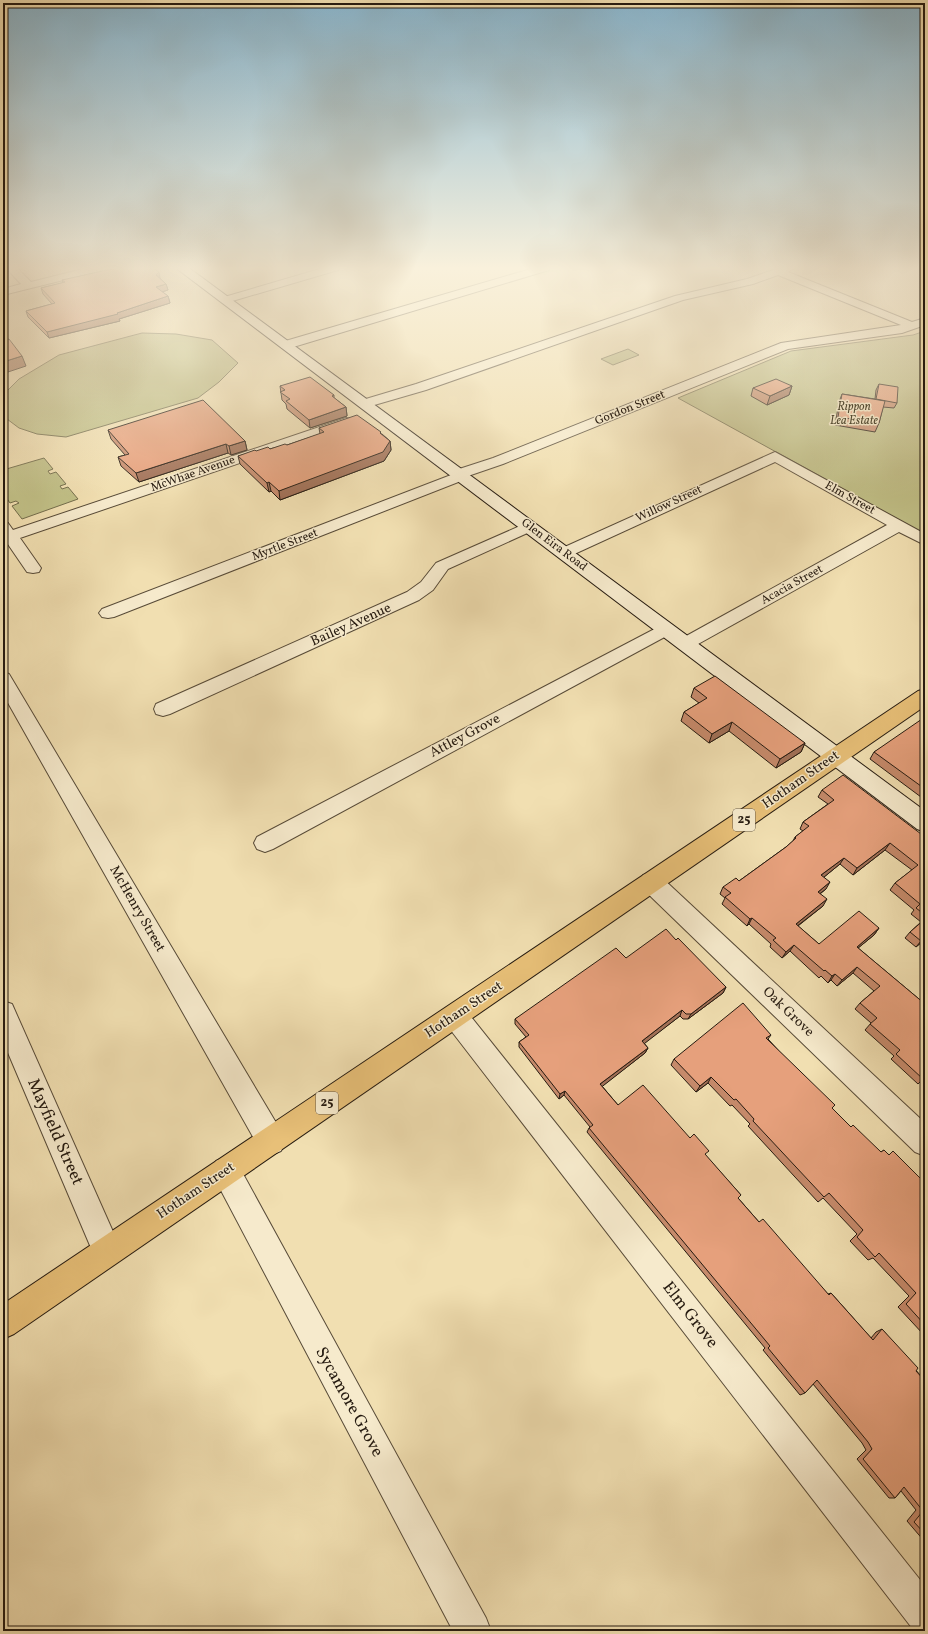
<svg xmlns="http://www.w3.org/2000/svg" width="928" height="1634" font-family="Vollkorn,serif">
<rect width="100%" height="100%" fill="#f1dfb1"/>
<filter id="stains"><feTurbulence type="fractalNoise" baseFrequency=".005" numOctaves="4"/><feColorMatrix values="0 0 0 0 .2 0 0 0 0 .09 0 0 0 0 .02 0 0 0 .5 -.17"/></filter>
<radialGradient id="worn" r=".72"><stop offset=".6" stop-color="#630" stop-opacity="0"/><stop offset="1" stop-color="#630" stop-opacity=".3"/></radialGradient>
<path fill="#c1c087" stroke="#736d4c" d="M925,331V534L678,398L791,351L913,335Z
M142,333L176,334L212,340L238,363L219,382L198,398L66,437L37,434L19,428L3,416V395L19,379L59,355Z
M628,349L639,355L613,365L601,359Z
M44,458L53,469L48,471L50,474L56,472L66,484L60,486L62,489L68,487L78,499L22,519L12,506L19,503L16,501L10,503L3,493V489L7,488L5,485L3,486V470Z"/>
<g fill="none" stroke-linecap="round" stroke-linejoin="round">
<g stroke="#584b38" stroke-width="2">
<path id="street" d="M6,268H17L31,282L87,268H105L104,270L3,295V289L21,284Z
M323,268H339L338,270L229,302L225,303L219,300L221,298Z
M534,268H550L549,270L290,348H282L280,345L282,342Z
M779,268H794L788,272L912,322L925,318V325L902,333L788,349L503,464L468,476L466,479L114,617L108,618L102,617L99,613L102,609L451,475L453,471L493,458L781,343L901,325L778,275L753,284L683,300L426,390L364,408L357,404L359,401L416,384L675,296L747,279Z
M346,418L351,419L353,422L351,425L20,538L41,568L39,572L33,573L27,572L3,537V521L8,523L13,530Z
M775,452L925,534V545L899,532L691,648L685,650L679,648L676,644L679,640L887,525L775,462L570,556L564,558L558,556L556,553L558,550Z
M529,522L534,524L537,527L534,530L448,569L433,590L419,600L170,714L163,716L156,714L154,709L156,704L407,592L421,582L436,563Z
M666,623L672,625L675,629L672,633L273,849L265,852L257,849L254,843L257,837Z
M3,672L9,674L281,1131L285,1141L281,1151L271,1155L261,1151L3,694Z
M651,873L659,875L925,1123V1156L915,1152L643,889L640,882L643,875Z
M3,1001L12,1004L122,1252L117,1262L107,1267L97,1262L3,1041Z
M455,1004L464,1008L925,1586V1631L912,1628L446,1024L443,1016L446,1008Z
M226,1157L236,1161L486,1618L491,1631H453L216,1181L212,1171L216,1161Z"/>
</g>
<g stroke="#251a10" stroke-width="2">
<path id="secondary" d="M176,268H189L925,811V832L917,829Z"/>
</g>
<g stroke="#251a10" stroke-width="2">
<path id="primary" d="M925,689V706L14,1334L3,1339V1304L918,691Z"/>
</g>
<use href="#street" fill="#f6eacc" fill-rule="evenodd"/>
<use href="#secondary" fill="#f6eacc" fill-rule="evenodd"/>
<use href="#primary" fill="#e8c078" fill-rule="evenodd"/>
</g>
<path fill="#c68a6b" stroke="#251a10" d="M160,278L166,284L168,290L162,292L168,296L170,303L119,319L120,321L49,338L28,317L26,311L52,304L43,294L41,288L63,283L62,280Z
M879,384L897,403L894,408L883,407L879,423L875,432L835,425L839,402L842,394L875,399L876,390Z
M280,386L334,395V398L346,407L347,416L310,428L287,409L286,404L282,400Z
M792,386L789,395L767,405L751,396L753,388Z
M319,428L382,434L390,441L391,450L384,461L280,500L271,491L269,492L240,464L238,456L287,445L320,434Z
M108,430L245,441L247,450L231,455L228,453L139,482L121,466L118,457L125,455L111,439Z
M694,688L805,743L801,752L776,768L729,731L709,743L681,721L684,712L699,703L691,697Z
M925,722V800L870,759L874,752Z
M822,790L925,837V942L923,941L916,947L905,938L910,932L921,922L911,914L914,910L890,890L895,883L912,870L885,850L853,875L840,864L824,877L826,889L820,894L823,906L798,926L819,944L879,928L874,935L858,948L925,1004V1077L918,1084L891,1059L894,1056L865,1030L871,1023L855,1009L860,1003L874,991L853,973L837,986L831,980L828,983L821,976L819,978L790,951L782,958L770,947L771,944L749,924L747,926L722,904L725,898L720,894L723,887L739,881L786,847L793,841L795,837L803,831L800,829L803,822L828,804L818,797Z
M626,958L726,987L723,993L688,1019H683L680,1016L644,1043L648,1048L645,1053L602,1086L618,1105L690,1138L741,1195L738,1198L759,1222L828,1294L831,1293L871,1338L876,1332L882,1329L925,1381V1542L907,1521L916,1510L901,1491L895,1498H889L857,1459L866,1450L862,1443L813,1384L805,1393L800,1395L763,1350L765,1348L587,1132L589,1128L590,1127L564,1095L559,1099L519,1047V1042L526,1037L515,1024V1019Z
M771,1035L768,1039L832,1109L851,1127L881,1152L884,1150L888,1154L925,1183V1334L924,1335L898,1307L909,1296L873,1258L868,1260L850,1241L857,1234L823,1198L818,1202L748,1126L750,1124L732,1105L730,1106L708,1083L696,1092L671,1065L674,1059Z"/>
<path fill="#a17057" stroke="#251a10" d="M159,272L160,278L157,281L156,275Z
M166,284L168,290L158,293L156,287Z
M168,296L170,303L119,319L120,321L49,338L47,332L117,313Z
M22,356L26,366L5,373L3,375V362Z
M792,386L789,395L767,405L770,396Z
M346,407L347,416L310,428L309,420Z
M245,441L247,450L231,455L229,446Z
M390,441L391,450L384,461L280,500L279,491Z
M226,444L228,453L139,482L136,473Z
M269,482L271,491L269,492L267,483Z
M732,722L729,731L709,743L712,734Z
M805,743L801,752L776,768L780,759Z
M890,843L885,850L853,875L857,868Z
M844,858L840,864L818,882L821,875Z
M830,882L826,889L814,898L818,892Z
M827,899L823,906L792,930L796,924Z
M752,918L749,924L747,926L750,919Z
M879,928L874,935L852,953L857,947Z
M925,938V939L923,941L916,947L921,941Z
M794,945L790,951L782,958L786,952Z
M857,967L853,973L837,986L842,980Z
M835,974L831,980L828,983L832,976Z
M726,987L723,993L688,1019L691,1014Z
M682,1010L680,1016L640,1047L642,1041Z
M648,1048L645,1053L599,1089L600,1084Z
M711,1077L708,1083L696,1092L700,1086Z
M565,1091L564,1095L559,1099L560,1094Z"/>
<path fill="#e6a07c" stroke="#251a10" d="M116,268H153L159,272L156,275L166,284L156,287L168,296L117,313L118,314L47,332L26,311L55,303L41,288L65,282L62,280Z
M9,339L22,356L3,362V341Z
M310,377L334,395L332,396L346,407L309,420L286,401L290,399L280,392L285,390L280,386Z
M776,379L792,386L770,396L753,388Z
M879,384L898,387L897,403L876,399Z
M842,394L885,401L879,423L838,417Z
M203,400L245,441L229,446L226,444L136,473L118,457L129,454L108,430Z
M357,415L381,432L380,433L390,441L383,452L279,491L269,482L267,483L238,456L255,450L256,451L268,447L270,449L285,444L287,445L324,432L319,428Z
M715,676L805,743L780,759L732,722L712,734L684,712L707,698L694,688Z
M922,719L925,722V789L874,752Z
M843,775L925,837V915L916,908L920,904L895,883L918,865L890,843L857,868L844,858L821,875L830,882L818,892L827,899L796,924L819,944L859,911L879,928L857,947L925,1004V1077L923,1079L896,1054L900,1050L870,1024L877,1018L860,1003L880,986L857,967L842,980L835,974L832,976L825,970L824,971L794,945L786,952L773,940L776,938L752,918L750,919L725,897L731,893L723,887L736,878L739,881L786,847L796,838L795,837L809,826L803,822L834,800L822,790Z
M925,919V938L921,941L910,932Z
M666,929L676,940L678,938L726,987L691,1014H686L682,1010L642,1041L648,1048L600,1084L618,1105L643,1085L690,1138L694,1134L709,1151L705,1154L741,1195L738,1198L759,1222L763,1219L829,1295L831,1293L873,1340L882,1329L918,1368L916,1371L925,1381V1534L914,1522L923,1511L904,1487L895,1498L863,1459L872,1449L868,1442L817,1380L805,1393L768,1348L770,1346L589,1128L593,1125L565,1091L560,1094L519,1042L529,1035L515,1019L616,948L626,958Z
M743,1003L771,1035L766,1038L835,1105L832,1108L851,1127L853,1125L881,1152L884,1150L889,1155L893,1151L925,1183V1325L906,1304L916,1293L879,1253L875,1257L857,1237L863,1230L829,1193L824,1197L753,1121L754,1119L736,1099L734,1100L711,1077L700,1086L674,1059Z"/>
<linearGradient id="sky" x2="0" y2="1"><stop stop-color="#89b7d0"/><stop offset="0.54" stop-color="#f9f1dc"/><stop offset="1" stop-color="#f9f1dc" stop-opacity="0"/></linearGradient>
<rect width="928" height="497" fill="url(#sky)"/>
<g text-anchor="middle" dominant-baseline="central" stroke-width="3" stroke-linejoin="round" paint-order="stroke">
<g font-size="12" font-style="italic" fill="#544c34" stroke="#f6eacc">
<text x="854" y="407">Rippon<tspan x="854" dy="14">Lea Estate</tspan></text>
</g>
<g font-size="12" fill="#251a10" stroke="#f6eacc">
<text transform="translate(630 408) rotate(-22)">Gordon Street</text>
<text transform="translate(193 474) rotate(-19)">McWhae Avenue</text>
<text transform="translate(850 498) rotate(29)">Elm Street</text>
<text transform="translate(669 504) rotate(-25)">Willow Street</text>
<text transform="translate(285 545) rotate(-21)">Myrtle Street</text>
<text transform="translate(554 545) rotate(37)">Glen Eira Road</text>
<text transform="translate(792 585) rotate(-29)">Acacia Street</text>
</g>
<g fill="#f6eacc" stroke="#645848" stroke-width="1">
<rect x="733" y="809" width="22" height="22" rx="3"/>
<rect x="316" y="1092" width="22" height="22" rx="3"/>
</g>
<g font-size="13" font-weight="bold" fill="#251a10">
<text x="744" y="820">25</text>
<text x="327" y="1103">25</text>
</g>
<g font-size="14" fill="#251a10" stroke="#f6eacc">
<text transform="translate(351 625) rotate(-24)">Bailey Avenue</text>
<text transform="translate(465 736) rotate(-28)">Attley Grove</text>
<text transform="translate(801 780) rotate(-35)">Hotham Street</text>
<text transform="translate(137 909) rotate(60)">McHenry Street</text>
<text transform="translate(464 1010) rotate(-34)">Hotham Street</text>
<text transform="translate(788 1012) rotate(44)">Oak Grove</text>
<text transform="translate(196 1191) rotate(-34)">Hotham Street</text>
</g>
<g font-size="17" fill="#251a10" stroke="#f6eacc">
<text transform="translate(55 1132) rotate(66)">Mayfield Street</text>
<text transform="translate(690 1315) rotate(52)">Elm Grove</text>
<text transform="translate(349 1402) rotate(61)">Sycamore Grove</text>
</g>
</g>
<rect width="928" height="1634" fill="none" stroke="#f1dfb1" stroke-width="16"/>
<rect x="4" y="4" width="920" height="1626" fill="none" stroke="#251a10" stroke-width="2"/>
<rect x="8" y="8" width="912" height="1618" fill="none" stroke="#251a10"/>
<rect width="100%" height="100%" filter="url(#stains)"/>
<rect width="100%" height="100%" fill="url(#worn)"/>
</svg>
